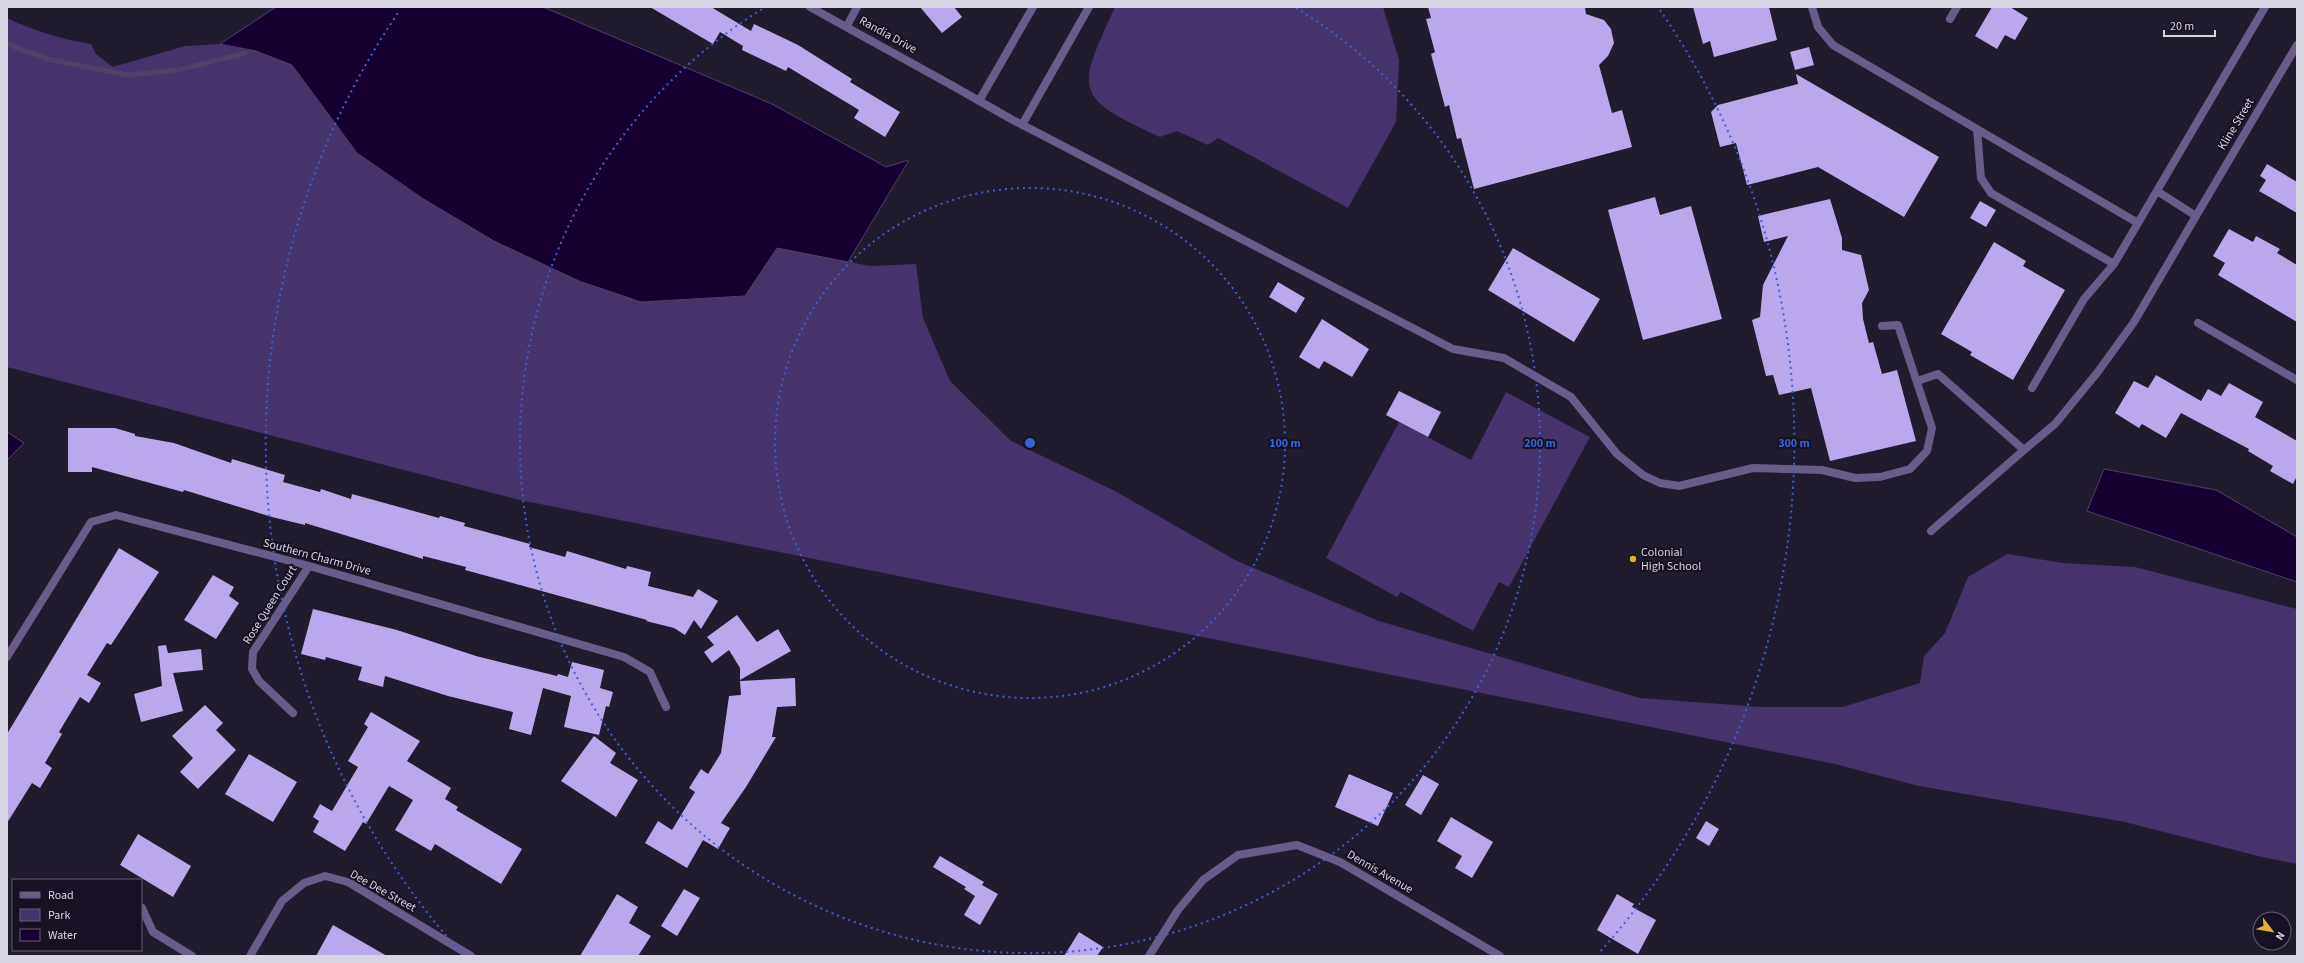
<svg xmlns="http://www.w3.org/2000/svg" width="2304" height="963" font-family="'Source Sans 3',sans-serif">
<rect width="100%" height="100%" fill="#201b2d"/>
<path fill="#46336c" d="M1115,7H1383L1399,60L1396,122L1348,208L1218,138L1208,145L1177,131L1160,137C1073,97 1076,92 1115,7Z
M7,18C34,31 61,39 91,44L96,54L113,67L185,46L220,44L256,51L292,65L357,153L422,198L494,241L579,281L641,302L744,296L777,248L870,266L916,264L923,318L950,381L1011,441L1115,491L1235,560L1379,621L1640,698L1761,707H1843L1920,683L1924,656L1945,633L1968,577L2007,554L2063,563L2135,567L2297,609V864L2262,857L2125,822L1919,786L1835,764L520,500L7,367Z
M1506,392L1590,437L1509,587L1499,582L1473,631L1401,592L1397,597L1326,558L1399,422L1471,460Z"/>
<path fill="#150031" stroke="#504066" d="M276,7H543L772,104L886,167L909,160L848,262L777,248L745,296L641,302L579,281L494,241L422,198L357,153L292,65L256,51L220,44Z
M7,432L24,443L7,460Z
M2104,469L2216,490L2297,537V582L2087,511Z"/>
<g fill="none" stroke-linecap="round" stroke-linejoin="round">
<path stroke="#504066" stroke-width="5" d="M7,44L47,59L128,75L179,70L245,53"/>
</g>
<path fill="#bba8ec" d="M650,7H711L751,31L754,24L798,45L852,79L850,82L900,112L885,137L854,118L859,110L788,67L786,71L742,50L743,46L720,32L713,44Z
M920,7H954L962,17L942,33Z
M1428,7H1585L1586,14L1604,20L1611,29L1614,43L1608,56L1599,65L1612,113L1622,110L1632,147L1474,189L1461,138L1457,139L1449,105L1445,107L1431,54L1435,52L1426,19L1431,18Z
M1693,7H1769L1777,40L1714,57L1710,41L1703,44Z
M1992,7H2010L2028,18L2015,40L2005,35L1997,49L1975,36Z
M1809,47L1814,65L1795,70L1790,52Z
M1796,74L1939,157L1904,217L1818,167L1747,185L1736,143L1720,147L1711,112L1718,105L1798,84Z
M2267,164L2297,182V213L2259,191L2266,180L2260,176Z
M1655,197L1660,215L1691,206L1722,319L1643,340L1608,210Z
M1830,199L1842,238V250L1861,255L1869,290L1862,303L1863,319L1869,343L1873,342L1882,374L1897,370L1916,441L1830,461L1811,388L1779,395L1773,375L1766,376L1752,320L1760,317L1763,285L1788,236L1764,242L1758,216Z
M1980,201L1996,210L1986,227L1970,218Z
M2229,229L2253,242L2256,236L2280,249L2277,253L2297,265V322L2218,275L2225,263L2213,256Z
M1994,242L2026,261L2023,266L2065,290L2013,380L1970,355L1972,352L1941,334Z
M1513,248L1600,299L1574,342L1488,290Z
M1278,282L1305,298L1296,313L1269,297Z
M1322,319L1369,349L1352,377L1324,361L1319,369L1299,357Z
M2156,375L2201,401L2208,389L2221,396L2229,383L2263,402L2255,417L2297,441V476L2293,484L2270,471L2273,466L2248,451L2249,449L2181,413L2166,438L2142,424L2139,428L2115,413L2134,381L2148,388Z
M1399,391L1441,412L1428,437L1386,415Z
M68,428H115L135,434V436L174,443L231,463L232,459L285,475L283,482L320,492L321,489L351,499L352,494L439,518L440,516L465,523L464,526L530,544L529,547L565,557L567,551L626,569L627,566L651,572L648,586L693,597L698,589L718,601L701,629L694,620L685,635L674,628L646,621L647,620L465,570L466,567L423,556V559L305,523V525L272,517L184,490L183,492L92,467V472H68Z
M119,548L159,572L111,645L107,643L87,675L101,683L89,703L80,697L59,732L62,734L45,763L52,768L40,788L32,783L7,823V734Z
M213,575L234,587L229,596L239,603L216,639L184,620Z
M313,609L397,630L476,656L557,676L558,674L568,677L572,662L604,670L600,688L613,692L609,707L606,706L599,735L564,727L571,696L543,688L531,735L509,729L513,712L448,696L385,676L383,687L358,680L362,667L326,657L325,660L301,654Z
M737,615L757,642L778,629L791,651L740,680V668L729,650L712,663L704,652L714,645L707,637Z
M166,645L168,653L201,649L203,670L173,673L183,711L141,722L134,694L162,686L158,646Z
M795,678L796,706L777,707L772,737H776L746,787L721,823L730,828L718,849L703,840L687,868L645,843L658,821L672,830L695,792L689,788L701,769L708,774L721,753L729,696L741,695L740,681Z
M205,705L223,723L216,730L236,750L198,789L180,772L193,758L172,736Z
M371,712L420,741L407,761L451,788L445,799L458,807L456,810L522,849L501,884L435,844L431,851L395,830L413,800L389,786L366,824L363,822L345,851L313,832L319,821L313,817L320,804L332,811L358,767L348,761L368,727L364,724Z
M594,736L616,753L610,763L638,780L616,817L561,781Z
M249,754L297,782L273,822L225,794Z
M1349,774L1393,793L1378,826L1335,807Z
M1423,775L1439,784L1421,815L1405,805Z
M1451,817L1493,842L1472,878L1455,868L1462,856L1437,841Z
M1706,821L1719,829L1709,846L1696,838Z
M138,834L191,866L173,897L120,865Z
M940,856L984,882L982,885L998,894L980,925L964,915L975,896L964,889L966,887L933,867Z
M684,889L700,898L677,936L661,926Z
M617,894L638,907L629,923L651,936L638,956H580Z
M1617,894L1634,904L1632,907L1656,920L1638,954L1597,930Z
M333,925L387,956H316Z
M1079,932L1103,947L1097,956H1064Z"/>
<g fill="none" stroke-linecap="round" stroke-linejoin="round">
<path stroke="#695c89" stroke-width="8" d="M1812,7L1818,27L1833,45L2138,223L2265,7
M953,86L1011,119L1453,349L1504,358L1571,397L1617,454L1643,475L1660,483L1679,486L1753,468L1822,470L1855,478L1880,477L1910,469L1927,451L1932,428L1898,325L1882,326
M979,101L1033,7
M1022,125L1089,7
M1977,129L1981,178L1991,193L2114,264
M1917,381L1938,374L2024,450L1931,531
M2032,388L2084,299L2114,264L2138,223
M2024,450L2055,424L2097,373L2134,322L2196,216L2157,191
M142,908L153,932L192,956"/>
<path stroke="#695c89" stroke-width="8" d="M810,7L953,86
M1950,19L1957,7
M847,26L857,7
M2196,216L2297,45
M2198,323L2297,380
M7,657L91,522L116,515L309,566L624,657L650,672L666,707
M293,713L259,681L252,669L253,652L309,566
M250,956L282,901L304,883L325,876L348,882L471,956
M1149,956L1178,910L1203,880L1238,855L1297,845L1340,862L1500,956"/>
</g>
<g fill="none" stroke="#3962da" stroke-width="2" stroke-dasharray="2 4">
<circle cx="1030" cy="443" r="255"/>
<path d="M1296 8A510 510 0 1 1 764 8"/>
<path d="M462 954A764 764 0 0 1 400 10M1660 10A764 764 0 0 1 1598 954"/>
</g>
<circle fill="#dfb034" stroke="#171123" stroke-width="1.5" cx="1633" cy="559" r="4"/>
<g text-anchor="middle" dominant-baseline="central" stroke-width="4" stroke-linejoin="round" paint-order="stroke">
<g font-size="12" fill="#d8d5e2" stroke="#171123">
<text transform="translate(888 35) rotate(29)">Randia Drive</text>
<text transform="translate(2236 124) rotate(-59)">Kline Street</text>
<text transform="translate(317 557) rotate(15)">Southern Charm Drive</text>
<text transform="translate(270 605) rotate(-58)">Rose Queen Court</text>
<text transform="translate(1380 872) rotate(30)">Dennis Avenue</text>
<text transform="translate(383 891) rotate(29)">Dee Dee Street</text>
</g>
<g font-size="12" fill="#d8d5e2" stroke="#171123" text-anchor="start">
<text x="1641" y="552">Colonial<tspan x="1641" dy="14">High School</tspan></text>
</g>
</g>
<circle cx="1030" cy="443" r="6" fill="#3962da" stroke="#171123" stroke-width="2"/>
<g font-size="12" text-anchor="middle" font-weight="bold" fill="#3962da" stroke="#171123" stroke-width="4" stroke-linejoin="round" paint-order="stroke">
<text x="1285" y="447">100 m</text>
<text x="1540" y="447">200 m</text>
<text x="1794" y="447">300 m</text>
</g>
<rect width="2304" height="963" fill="none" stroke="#d8d5e2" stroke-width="16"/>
<rect x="12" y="879" width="130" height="72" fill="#171123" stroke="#645f6f"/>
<rect x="20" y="892" width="20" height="6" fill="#695c89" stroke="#645f6f"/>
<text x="48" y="899" font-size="12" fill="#d8d5e2">Road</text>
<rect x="20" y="909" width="20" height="12" fill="#46336c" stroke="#645f6f"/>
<text x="48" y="919" font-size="12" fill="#d8d5e2">Park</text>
<rect x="20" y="929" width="20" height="12" fill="#150031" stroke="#645f6f"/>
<text x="48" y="939" font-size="12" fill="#d8d5e2">Water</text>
<g transform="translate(2272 931) rotate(121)"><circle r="19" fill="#171123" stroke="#645f6f"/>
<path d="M0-3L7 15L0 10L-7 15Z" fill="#dfb034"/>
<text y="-6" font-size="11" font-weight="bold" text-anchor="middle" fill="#d8d5e2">N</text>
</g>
<path d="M2164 30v6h51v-6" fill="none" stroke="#d8d5e2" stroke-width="2"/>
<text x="2170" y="30" font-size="12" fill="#d8d5e2" stroke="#171123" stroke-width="3" paint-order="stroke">20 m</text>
</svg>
